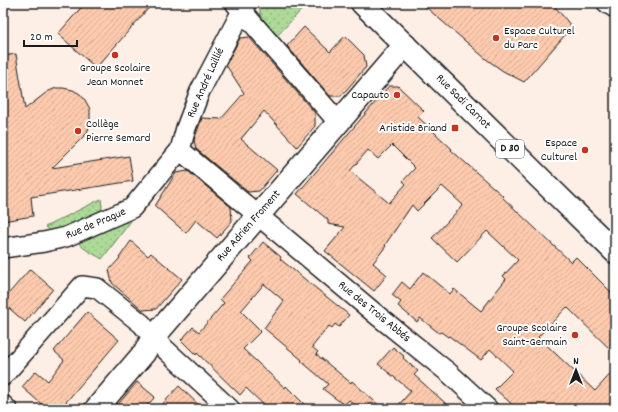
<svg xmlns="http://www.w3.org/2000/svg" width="618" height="412" font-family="Dekko,sans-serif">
<defs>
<pattern id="green-dots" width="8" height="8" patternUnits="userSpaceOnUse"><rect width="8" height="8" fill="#adda99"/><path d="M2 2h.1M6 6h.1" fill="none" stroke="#94ba83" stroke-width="1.8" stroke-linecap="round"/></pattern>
<pattern id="building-hatch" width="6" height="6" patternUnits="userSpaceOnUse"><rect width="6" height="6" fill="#fdcaad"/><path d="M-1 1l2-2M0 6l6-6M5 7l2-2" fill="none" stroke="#d8ad94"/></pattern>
</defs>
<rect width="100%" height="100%" fill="#feefe6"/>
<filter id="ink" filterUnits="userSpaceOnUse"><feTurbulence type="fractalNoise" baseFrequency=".025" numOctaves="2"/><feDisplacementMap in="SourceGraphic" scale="8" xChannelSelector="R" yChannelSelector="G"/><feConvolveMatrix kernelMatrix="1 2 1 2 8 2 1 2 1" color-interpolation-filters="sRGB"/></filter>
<g filter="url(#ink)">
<path fill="url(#green-dots)" stroke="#647b5a" d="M264,3H308L277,36L260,17V8Z
M101,199L102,207L100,212L54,235L45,227Z
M130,216L131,221L102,259C93,253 80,249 76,238Z"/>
<path fill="url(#building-hatch)" stroke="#1c1c1c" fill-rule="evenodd" d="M85,3H153L96,68L58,34Z
M421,3H552L572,27L524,82L503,71L486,59Z
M304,27L330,52L345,36L364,55L366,67L341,96H330L287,46Z
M249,37L315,113V126L297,147L264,111L241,139L277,170L259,191L248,192L196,149L194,140L202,118L221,119L244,93L226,65L240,38Z
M16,54L25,109L47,92L56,88H63L73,90L80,94L85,100L90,109V124L87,133L52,168L129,156L133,181L31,197L33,216L3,221V175L8,174L3,138V56Z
M389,86H398L424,111L418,117L452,149L451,150L503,196L502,197L571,262L576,257L615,296V354L567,307L538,337L595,391L615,369V409H517L495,389L513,371L490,349L481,360L449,336L448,337L441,332L439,333L420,318L417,322L398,306L401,302L392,295L402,282L410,289L423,272L450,294L454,289L481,311L506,279L503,276L518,260L487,231L457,262L432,238L463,205L442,186L417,211L412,205L385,245L386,246L373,263L387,275L374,291L325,251L345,227L328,224V220L297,194ZM392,145L415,168L403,181L406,184L389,203L350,171L368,150L378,159Z
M188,171L231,207L232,221L217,238L196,220L186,233L155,206L176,173Z
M131,241L148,256L151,253L182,279L156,309L143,310L112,283L109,270L120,258H119Z
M263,242L281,257L280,259L349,315L339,327L335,324L332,328L329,326L312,347L318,352L316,354L351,383L352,381L383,409H359L349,400L344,405L323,389L328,384L301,361L302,360L264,328L284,301L264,284L241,311L261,331L243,349L285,388L286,386L309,409H268L246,388L240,395L197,353L196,355L181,340L193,327L199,332L224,303L220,299L253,261L250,258Z
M30,269L53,289L25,322L3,303V300Z
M87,312L119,340L60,409H47L22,387L36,371L48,381L64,360L54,351Z
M393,347L404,356L403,358L418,371L414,375L452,409H395L411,391L378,364Z
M137,382L155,397L144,409H114Z
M179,386L203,409H158Z"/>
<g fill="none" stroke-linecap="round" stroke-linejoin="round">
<g stroke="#1c1c1c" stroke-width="22">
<path id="street" d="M235,3L339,123
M607,3L615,8
M180,150L378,316L449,373L488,409
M3,248L44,242L66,237L132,208L180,150L186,128L200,91L246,3
M3,376L82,286L97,288L142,324L153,338L230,409
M3,405L7,409"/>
</g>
<g stroke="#1c1c1c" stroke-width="25">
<path id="secondary" d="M96,409L144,353L153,338L405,45"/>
</g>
<g stroke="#1c1c1c" stroke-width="25">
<path id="primary" d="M362,3L615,252"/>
</g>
<use href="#street" stroke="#fff" stroke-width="19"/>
<use href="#secondary" stroke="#fff" stroke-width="22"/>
<use href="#primary" stroke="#fff" stroke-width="22"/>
</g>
</g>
<g fill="#c8321e" stroke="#fff" stroke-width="1.5">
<circle cx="496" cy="38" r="4"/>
<circle cx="115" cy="55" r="4"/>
<circle cx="397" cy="95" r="4"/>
<rect x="451" y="124" width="8" height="8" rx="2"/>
<circle cx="78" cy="131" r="4"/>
<circle cx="585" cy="150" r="4"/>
<circle cx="575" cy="335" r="4"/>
</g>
<g text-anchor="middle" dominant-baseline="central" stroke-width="4" stroke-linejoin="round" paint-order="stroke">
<rect fill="#fff" stroke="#606060" stroke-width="1" x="496" y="140" width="28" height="18" rx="3"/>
<g font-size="11" font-weight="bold" fill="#1c1c1c">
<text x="510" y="149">D 30</text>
</g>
<g font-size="12" fill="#1c1c1c" stroke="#fff" text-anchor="end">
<text x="504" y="31" text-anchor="start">Espace Culturel<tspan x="504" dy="14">du Parc</tspan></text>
<text x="115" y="68" text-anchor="middle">Groupe Scolaire<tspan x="115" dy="14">Jean Monnet</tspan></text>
<text x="389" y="95">Capauto</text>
<text x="86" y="124" text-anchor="start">Collège<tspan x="86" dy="14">Pierre Semard</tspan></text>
<text x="447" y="128">Aristide Briand</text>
<text x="577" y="143">Espace<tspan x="577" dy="14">Culturel</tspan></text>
<text x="567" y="328">Groupe Scolaire<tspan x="567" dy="14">Saint-Germain</tspan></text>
</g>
<g font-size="12" fill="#1c1c1c" stroke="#fff">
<text transform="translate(206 83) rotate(-66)">Rue André Laillié</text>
<text transform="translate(463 102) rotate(45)">Rue Sadi Carnot</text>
<text transform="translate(96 224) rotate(-23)">Rue de Prague</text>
<text transform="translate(249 226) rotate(-49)">Rue Adrien Froment</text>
<text transform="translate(374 312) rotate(39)">Rue des Trois Abbés</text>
</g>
</g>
<rect width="618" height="412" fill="none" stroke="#fff" stroke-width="16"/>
<rect x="8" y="8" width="602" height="396" fill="none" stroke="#1c1c1c" stroke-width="1.5" filter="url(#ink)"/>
<g transform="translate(576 370)" stroke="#ffffff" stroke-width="3" paint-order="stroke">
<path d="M0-3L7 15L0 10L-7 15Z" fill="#1c1c1c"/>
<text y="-6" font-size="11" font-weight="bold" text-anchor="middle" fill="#1c1c1c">N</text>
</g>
<path d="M24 40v6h53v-6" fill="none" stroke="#1c1c1c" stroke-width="2"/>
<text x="30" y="40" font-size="12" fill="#1c1c1c" stroke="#ffffff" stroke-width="3" paint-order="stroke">20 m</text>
</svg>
